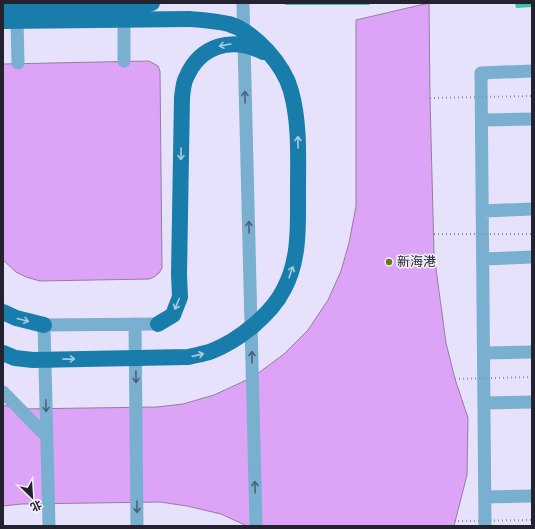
<svg xmlns="http://www.w3.org/2000/svg" width="535" height="529" font-family="'Sofia Sans Condensed','Noto Sans SC',sans-serif">
<rect width="100%" height="100%" fill="#e7e2fb"/>
<path fill="#31c6a6" d="M285,3H370L369,5H285Z
M515,3H532V7L516,8Z"/>
<path fill="#dca3f7" stroke="#947e9f" d="M429,3L430,98L434,254L446,343L455,379L468,418L467,475L454,526H247L221,514L187,506L160,502L21,504L3,506V405L20,409L157,407L183,404L214,395L253,377L284,354L308,330L328,300L341,271L349,243L356,206V20Z
M149,61L158,66L160,71L162,268L159,273L154,277L149,279L40,281L26,277L16,272L3,260V64Z"/>
<g fill="none" stroke-linecap="round" stroke-linejoin="round">
<path stroke="#7ab0cf" stroke-width="13" d="M243,3L256,526
M124,19V61
M17,21L18,63
M482,120L532,119
M482,211L532,209
M483,259L532,257
M135,324L137,526
M484,353L532,352
M3,392L47,437
M484,403L532,402
M485,497L532,496
M49,526L44,325L158,324
M485,526L481,73L532,71"/>
<path stroke="#197dab" stroke-width="16" d="M3,10L137,7L152,3
M3,312L16,318L44,325
M158,324L173,315L180,297L179,275"/>
<path stroke="#9591a5" stroke-width="2" stroke-dasharray="1 3" stroke-linecap="butt" d="M430,98L532,96
M434,234H532
M455,379L532,377
M454,521L532,520"/>
<path stroke="#197dab" stroke-width="16" d="M3,21L190,19C203,20 217,21 229,24C255,32 284,65 291,91C300,124 298,158 298,191C298,224 300,259 284,289C271,315 238,341 212,351C204,354 196,355 188,357L33,360L15,358L3,353
M179,275L182,97C183,91 183,84 186,78C200,45 232,36 263,52"/>
</g>
<defs><path id="oneway-shaft" d="M-6 0H5M1.5-3L5.5 0L1.5 3" fill="none" stroke-width="1.6" stroke-linecap="round" stroke-linejoin="round"/></defs>
<g stroke="#a7c9de">
<use href="#oneway-shaft" transform="translate(225 45) rotate(170)"/>
<use href="#oneway-shaft" transform="translate(298 142) rotate(-91)"/>
<use href="#oneway-shaft" transform="translate(181 154) rotate(91)"/>
<use href="#oneway-shaft" transform="translate(291 272) rotate(-71)"/>
<use href="#oneway-shaft" transform="translate(177 304) rotate(112)"/>
<use href="#oneway-shaft" transform="translate(23 320) rotate(14)"/>
<use href="#oneway-shaft" transform="translate(198 355) rotate(-13)"/>
<use href="#oneway-shaft" transform="translate(69 359) rotate(-1)"/>
</g>
<g stroke="#4b6178">
<use href="#oneway-shaft" transform="translate(245 97) rotate(-91)"/>
<use href="#oneway-shaft" transform="translate(249 227) rotate(-91)"/>
<use href="#oneway-shaft" transform="translate(252 357) rotate(-91)"/>
<use href="#oneway-shaft" transform="translate(136 377) rotate(89)"/>
<use href="#oneway-shaft" transform="translate(46 406) rotate(88)"/>
<use href="#oneway-shaft" transform="translate(255 487) rotate(-91)"/>
<use href="#oneway-shaft" transform="translate(137 507) rotate(89)"/>
</g>
<circle fill="#6e761f" stroke="#f3f2fa" stroke-width="1.5" cx="389" cy="262" r="4"/>
<g text-anchor="middle" dominant-baseline="central" stroke-width="3" stroke-linejoin="round" paint-order="stroke">
<g font-size="13" fill="#242130" stroke="#f3f2fa" text-anchor="start">
<text x="397" y="262">新海港</text>
</g>
</g>
<rect width="535" height="529" fill="none" stroke="#242130" stroke-width="8"/>
<g transform="translate(32 497) rotate(155)" stroke="#f3f2fa" stroke-width="3" paint-order="stroke">
<path d="M0-3L7 15L0 10L-7 15Z" fill="#242130"/>
<text y="-6" font-size="11" font-weight="bold" text-anchor="middle" fill="#242130">北</text>
</g>
</svg>
